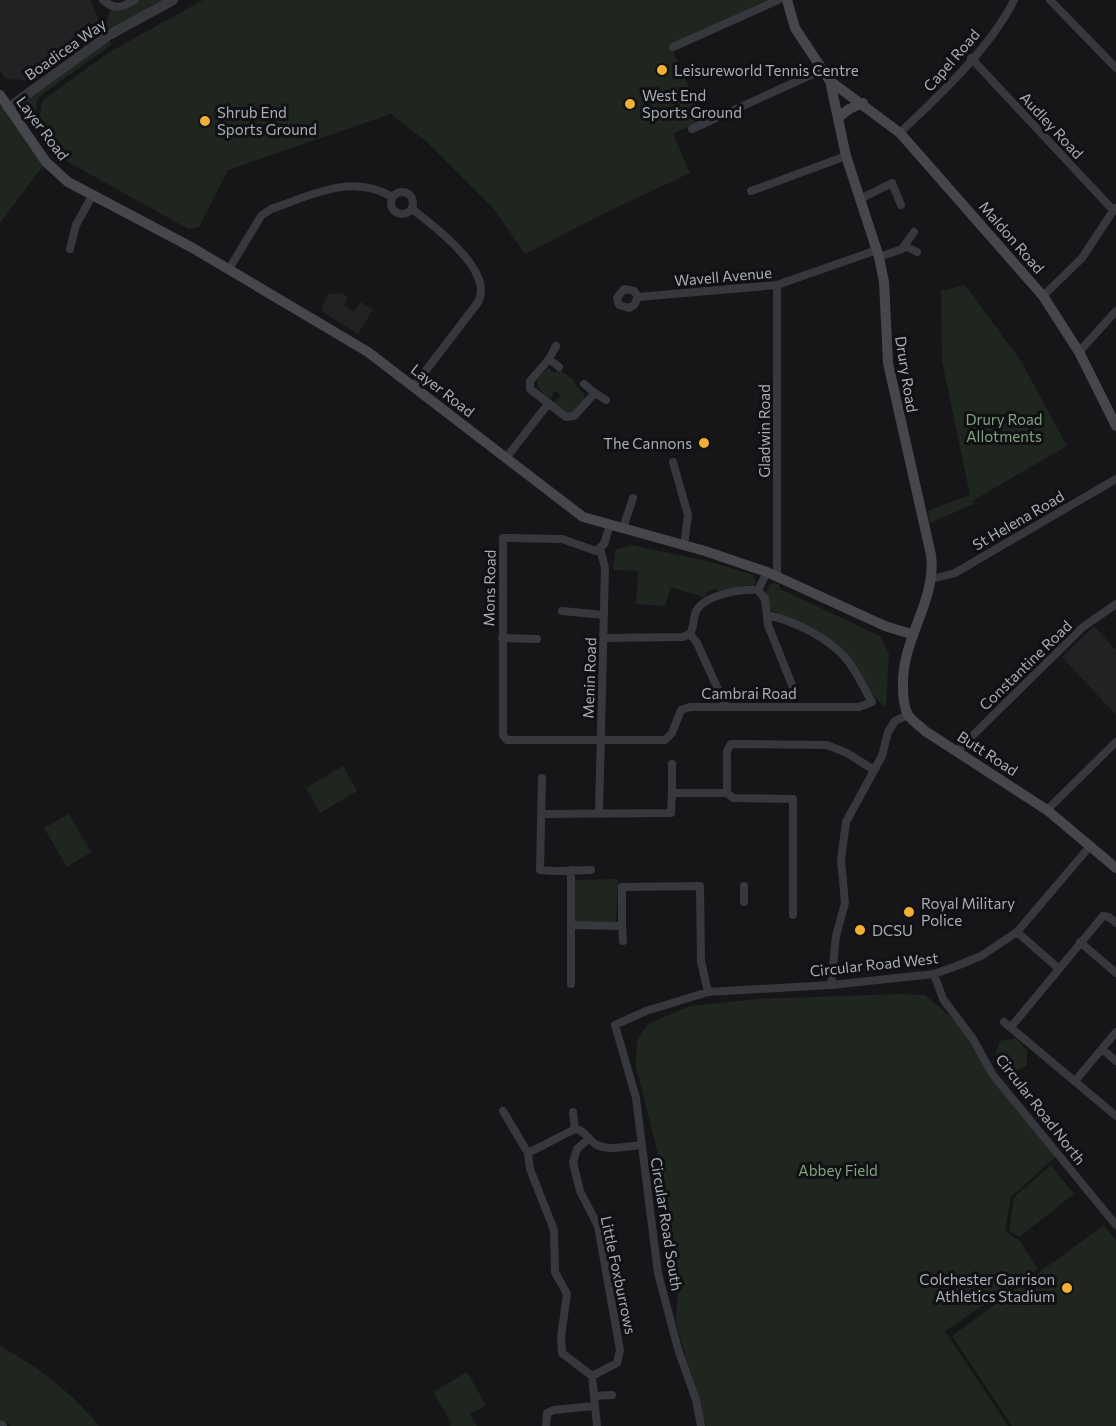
<svg xmlns="http://www.w3.org/2000/svg" width="1116" height="1426" font-family="Commissioner,sans-serif">
<rect width="100%" height="100%" fill="#161618"/>
<path fill="#222225" d="M0,0H90L98,17L96,30L24,81L5,78L0,70Z
M341,293L348,297L344,306L354,312L360,302L373,309L358,334L324,313L322,306L329,294Z
M1094,626L1116,650V715L1062,657Z"/>
<path fill="#1e261f" d="M141,0H163L109,31L105,25L111,9H125Z
M203,0H768L670,45L704,120L673,134L690,173L611,210L525,254L494,209L429,144L391,114L228,170L199,227L188,229L54,154L38,128L42,101L108,53Z
M110,40L111,45L40,96L37,101L35,120H31L21,104Z
M0,99L46,162L0,223Z
M965,285L1021,361L1067,446L972,501L974,504L930,523L927,511L970,495L942,361L941,291Z
M548,368L554,373L558,368L575,381V385L584,394V399L573,413L563,412V409L552,403L560,397L558,391L554,392L550,401L538,387L537,379Z
M631,545L711,562L753,575L756,581L754,586L745,585L722,593L715,589L707,592L705,598L671,587L665,606L636,604L638,571L613,570L615,550Z
M773,583L779,584L780,589L880,636L889,654L886,707C865,691 865,679 850,659C841,646 788,618 771,610C764,597 763,592 773,583Z
M343,766L357,791L320,813L306,788Z
M69,814L91,852L67,867L44,828Z
M618,879L616,922L575,921V880Z
M898,994L925,995L966,1030L997,1079L1059,1154L1011,1197L1005,1231L1020,1241L1038,1269L945,1331L1008,1426H706L676,1323L678,1284L662,1170L636,1066L637,1040L648,1024L690,1006L756,999Z
M1016,1038L1027,1050V1066L1013,1071L995,1055L1000,1041Z
M1051,1165L1074,1194L1019,1237L1009,1231L1014,1197Z
M1104,1225L1116,1240V1426H1012L952,1336Z
M0,1346C39,1368 71,1391 99,1426H11L0,1419Z
M467,1372L486,1405L470,1414L477,1426H449L452,1424L433,1392Z"/>
<g fill="none" stroke-linecap="round" stroke-linejoin="round">
<path stroke="#37383d" stroke-width="8" d="M103,0C115,11 123,7 135,0
M1050,0L1116,68
M673,47L778,0
M971,58L1113,210
M692,129L822,70
M900,133C939,95 990,49 1014,0
M751,191L846,156
M391 203a11 11 0 1 1 22 0a11 11 0 1 1-22 0Z
M860,199L892,183L901,205
M412,209C434,226 499,274 476,305L414,386
M905,246L917,252
M70,249L76,225L92,196
M879,257L902,249L914,232
M229,269L261,216L271,209C312,195 352,173 392,197
M777,285V576
M1043,296L1082,258L1115,208
M638,297L634,305L629,308L619,305L617,298L624,289L634,291L638,297L777,285L877,250
M556,346L549,359L559,367
M1079,352L1116,311
M549,359L530,381V389L566,417L574,416L595,393L584,384
M595,393L606,400
M506,458L548,404
M673,462L688,515L684,545
M610,525L604,544L596,551L562,539L503,538V735L507,740H665L672,733L681,710L690,707H859L872,702C864,689 858,674 848,661C831,639 795,621 767,615
M623,528L633,498
M932,579L955,573L1116,479
M758,590L765,599L768,625L792,685
M562,611L604,615
M502,638L537,639
M605,638L683,637L690,634
M726,707L697,643L690,634C694,627 693,619 696,611C706,594 741,589 758,590L767,572
M957,751L1083,627L1116,604
M542,778L540,870L554,871
M672,793V764
M727,793L733,798L793,799V915
M1047,810L1116,742
M599,813L605,568L600,548
M542,814L671,813L672,793H727V751L731,744L827,745L847,753L874,770
M559,871L591,870
M744,886V902
M571,925L622,926V887L700,886L701,961L708,992
M622,926L623,941
M1017,932L1058,968
M1080,942L1116,973
M934,974L943,999L973,1039L993,1075L1116,1225
M571,984V870
M831,985L836,936L845,903L841,860L846,822L882,756L888,732L895,721L908,715
M1004,1022L1116,1116
M1011,1027L1103,916L1109,917L1116,923
M1102,1049L1116,1061
M1075,1081L1116,1032
M503,1111L528,1153
M573,1112L575,1129
M588,1139L577,1149L573,1162L580,1191L598,1226L620,1350L617,1363L592,1376
M594,1396L612,1395
M546,1426L547,1413L554,1410L595,1406
M597,1426L592,1376L562,1353L561,1337L567,1294L555,1272L554,1230L530,1169L528,1153L575,1129C586,1130 588,1141 597,1145C610,1151 628,1146 641,1145
M701,1426L696,1400L678,1349L658,1273L636,1098L615,1025L646,1011L708,992L831,985L934,974L959,965L981,956L1017,932L1091,845"/>
<path stroke="#37383d" stroke-width="10" d="M8,108L109,35L173,0
M0,1425L2,1426"/>
<path stroke="#45474d" stroke-width="10" d="M787,0L795,28L830,81L900,133L1043,296L1079,352L1116,426
M830,81L846,156L879,257L884,282L888,363L931,555C937,601 901,639 903,687C903,695 904,707 908,715C912,721 920,726 925,731L1047,810L1116,868
M0,95L46,162L68,182L191,247L368,352L583,517L705,551L767,572L885,626L911,634
M839,117L849,109L863,103"/>
</g>
<g fill="#f2b134" stroke="#111113" stroke-width="2">
<circle cx="662" cy="70" r="6"/>
<circle cx="630" cy="104" r="6"/>
<circle cx="205" cy="121" r="6"/>
<circle cx="704" cy="443" r="6"/>
<circle cx="909" cy="912" r="6"/>
<circle cx="860" cy="930" r="6"/>
<circle cx="1067" cy="1288" r="6"/>
</g>
<g text-anchor="middle" dominant-baseline="central" stroke-width="6" stroke-linejoin="round" paint-order="stroke">
<g font-size="15" fill="#a8adb8" stroke="#111113">
<text transform="translate(65 49) rotate(-35)">Boadicea Way</text>
<text transform="translate(951 60) rotate(-49)">Capel Road</text>
<text transform="translate(1052 125) rotate(47)">Audley Road</text>
<text transform="translate(43 128) rotate(53)">Layer Road</text>
<text transform="translate(1012 237) rotate(49)">Maldon Road</text>
<text transform="translate(723 276) rotate(-5)">Wavell Avenue</text>
<text transform="translate(907 374) rotate(81)">Drury Road</text>
<text transform="translate(443 390) rotate(38)">Layer Road</text>
<text transform="translate(764 431) rotate(-90)">Gladwin Road</text>
<text transform="translate(1018 520) rotate(-30)">St Helena Road</text>
<text transform="translate(489 588) rotate(-89)">Mons Road</text>
<text transform="translate(1025 665) rotate(-44)">Constantine Road</text>
<text transform="translate(589 678) rotate(-88)">Menin Road</text>
<text x="749" y="693">Cambrai Road</text>
<text transform="translate(988 753) rotate(33)">Butt Road</text>
<text transform="translate(874 964) rotate(-6)">Circular Road West</text>
<text transform="translate(1041 1109) rotate(52)">Circular Road North</text>
<text transform="translate(667 1224) rotate(81)">Circular Road South</text>
<text transform="translate(619 1275) rotate(78)">Little Foxburrows</text>
</g>
<g font-size="15" fill="#a8adb8" stroke="#111113" text-anchor="start">
<text x="674" y="70">Leisureworld Tennis Centre</text>
<text x="642" y="95">West End<tspan x="642" dy="17">Sports Ground</tspan></text>
<text x="217" y="112">Shrub End<tspan x="217" dy="17">Sports Ground</tspan></text>
<text x="692" y="443" text-anchor="end">The Cannons</text>
<text x="921" y="903">Royal Military<tspan x="921" dy="17">Police</tspan></text>
<text x="872" y="930">DCSU</text>
<text x="1055" y="1279" text-anchor="end">Colchester Garrison<tspan x="1055" dy="17">Athletics Stadium</tspan></text>
</g>
<g font-size="15" fill="#7fa381" stroke="#111113">
<text x="1004" y="419">Drury Road<tspan x="1004" dy="17">Allotments</tspan></text>
<text x="838" y="1170">Abbey Field</text>
</g>
</g>
</svg>
